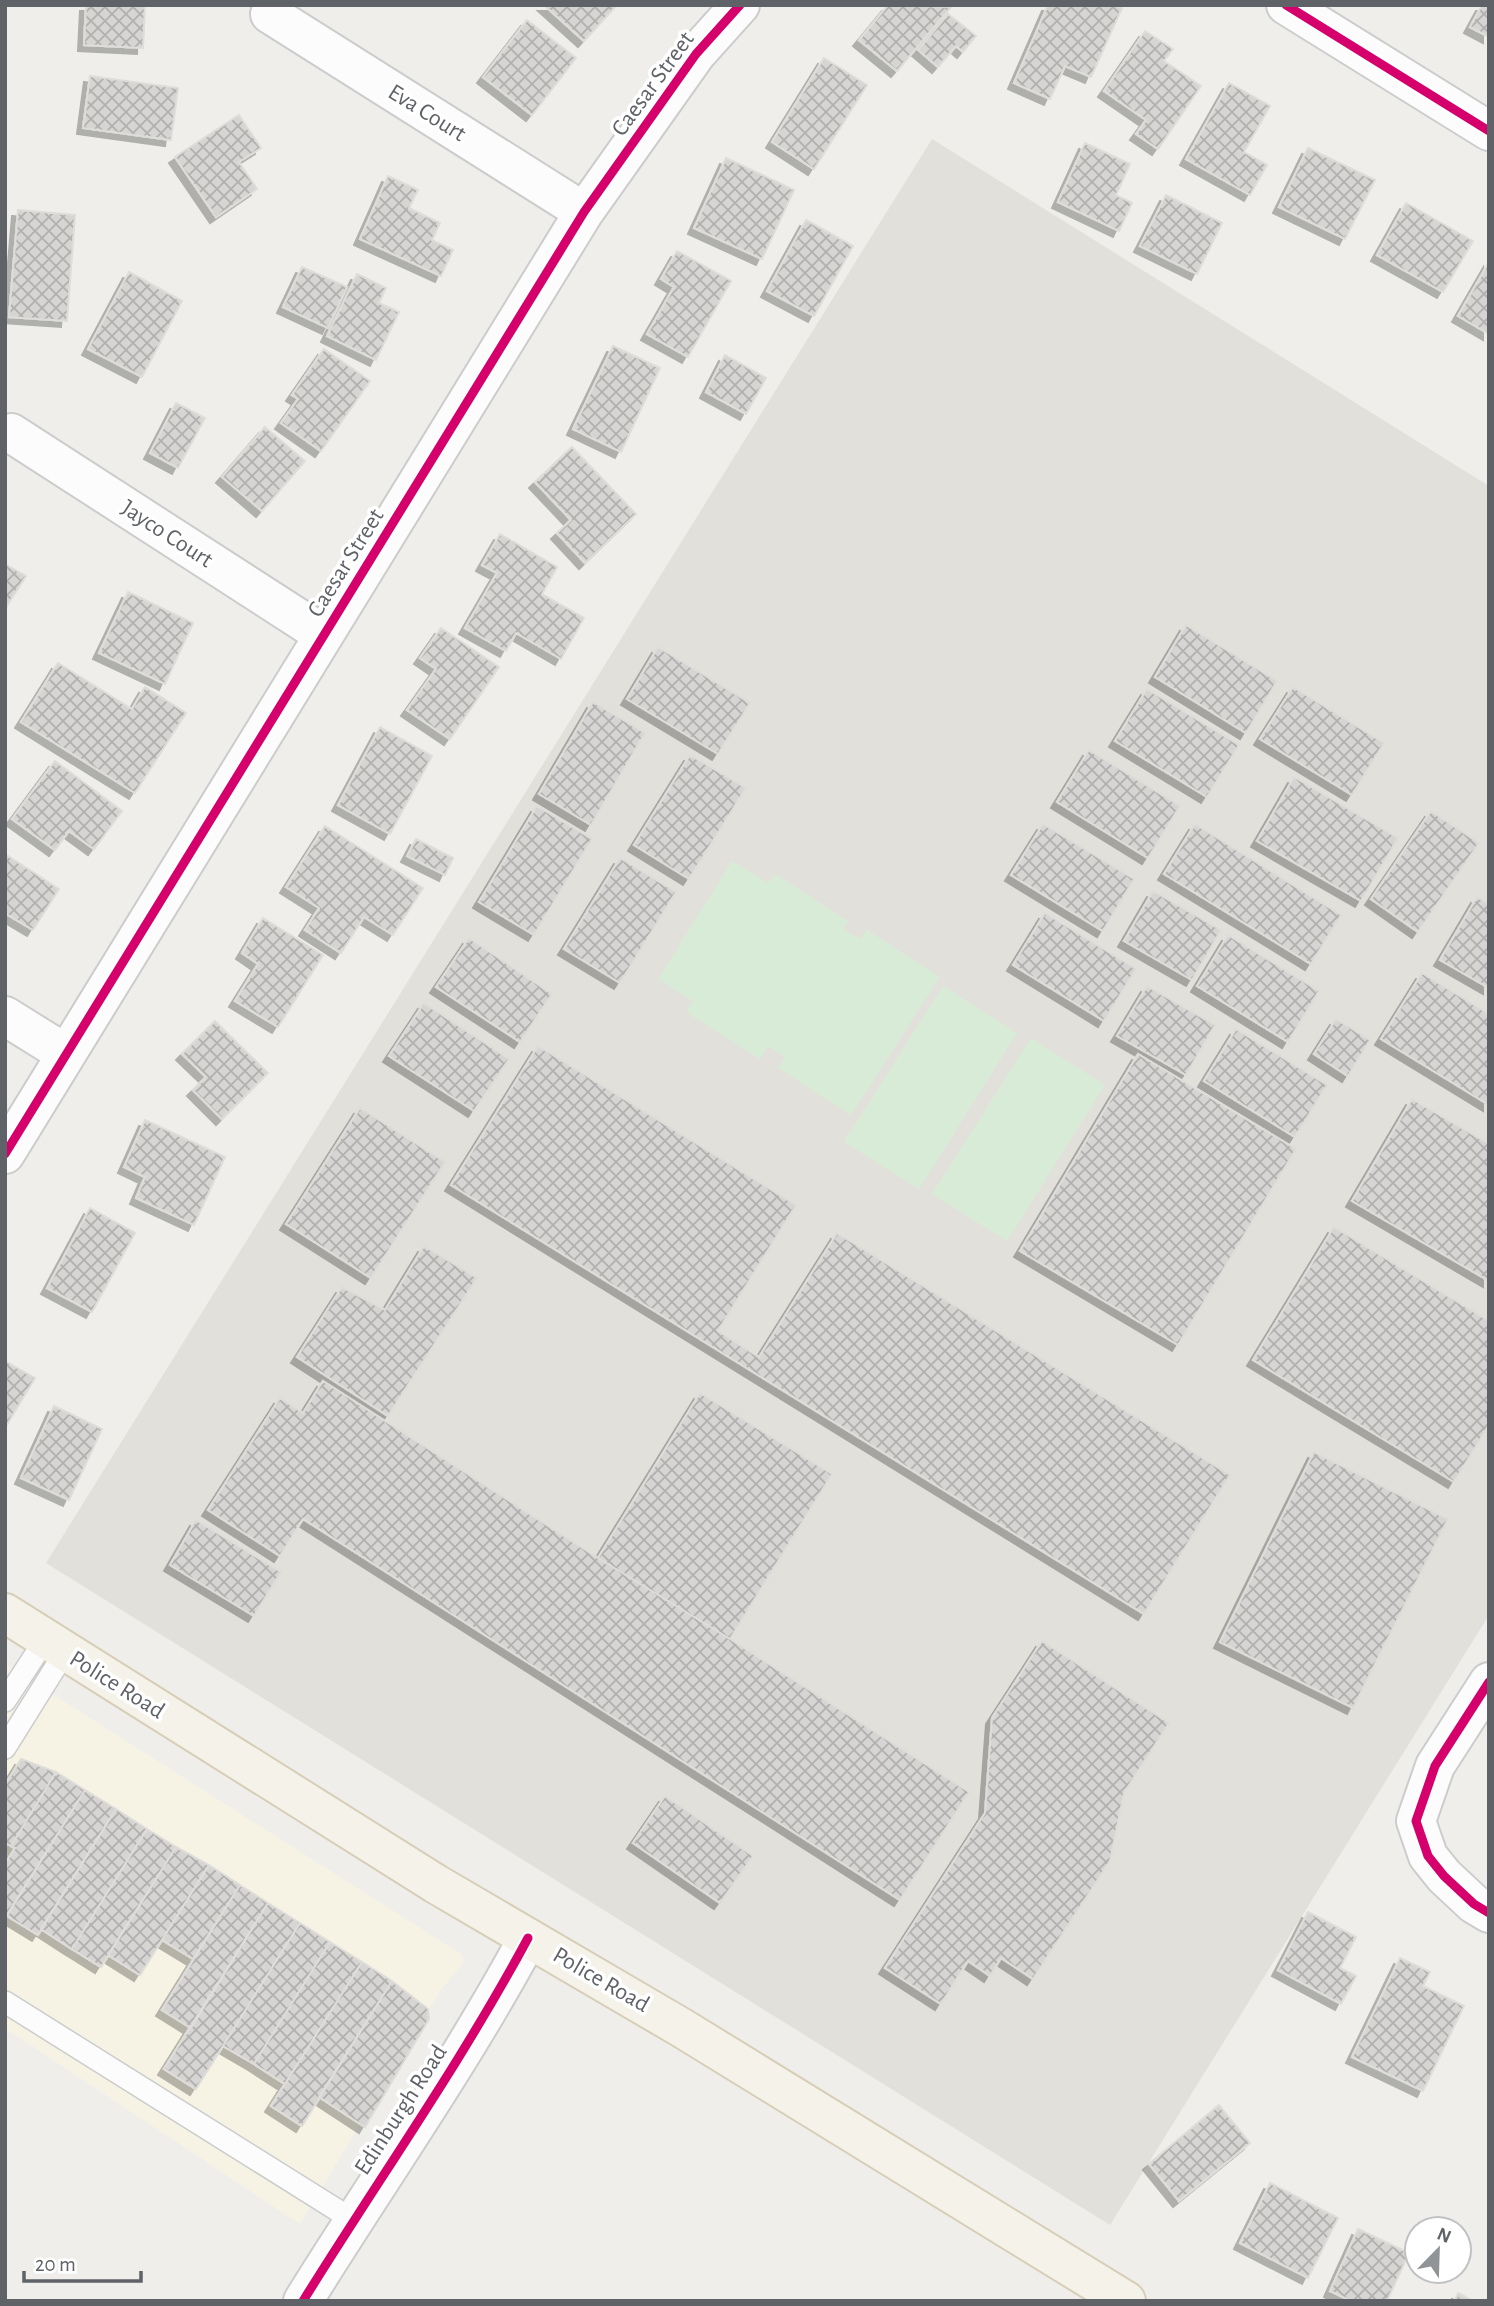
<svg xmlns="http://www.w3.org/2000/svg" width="1494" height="2306" font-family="'Alegreya Sans',sans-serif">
<defs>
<pattern id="building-cross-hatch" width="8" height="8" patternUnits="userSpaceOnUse" patternTransform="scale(1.75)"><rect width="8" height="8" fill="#d6d5d3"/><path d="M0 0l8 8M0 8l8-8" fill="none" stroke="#b1b0af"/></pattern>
<filter id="shadow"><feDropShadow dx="-6" dy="6" stdDeviation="0" flood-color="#0004"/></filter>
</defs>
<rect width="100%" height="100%" fill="#efeeea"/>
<path fill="#f7f3e4" d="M5,1664L461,1954L464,1962L440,1991L300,2224L5,2028Z"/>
<path fill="#e2e0da" d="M932,139L1489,486V1615L1110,2225L46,1563Z"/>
<path fill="#d8ebd6" d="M732,861L768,883L775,874L848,921L843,929L860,939L867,930L940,977L851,1115L778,1068L785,1057L768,1046L760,1059L686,1012L693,1001L658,979Z
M943,986L1017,1033L919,1189L844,1142Z
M1031,1038L1105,1085L1007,1241L932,1194Z"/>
<path fill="url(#building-cross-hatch)" stroke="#deddd9" stroke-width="2" filter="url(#shadow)" d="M86,5H145L143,48L84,45Z
M544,5H617L584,41Z
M888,5L951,7L897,71L859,40Z
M1048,5H1115L1122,8L1091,77L1065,66L1050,99L1014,83Z
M1482,5H1489V37L1470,27Z
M948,14L976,36L963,52L956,46L938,67L918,50Z
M527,20L576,58L532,115L483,77Z
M1145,31L1173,49L1164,61L1201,86L1158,149L1136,134L1146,120L1104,91Z
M824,58L867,85L814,169L772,142Z
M90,76L178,88L171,140L83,128Z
M1229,83L1270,106L1244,152L1267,165L1250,195L1186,159Z
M239,115L261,148L239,162L257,189L216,217L175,157Z
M1085,143L1130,164L1116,195L1132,203L1119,231L1058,202Z
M1308,148L1375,180L1345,239L1279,207Z
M726,158L794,190L762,259L694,228Z
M388,176L418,190L409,208L440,223L432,240L453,250L441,276L360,239Z
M1166,195L1222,223L1197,274L1140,246Z
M1406,203L1473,241L1443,292L1377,255Z
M18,210L75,215L67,321L9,317Z
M806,220L853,246L814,316L767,291Z
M677,251L731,281L688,357L647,334L674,287L661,279Z
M1489,262V334L1458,316Z
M302,267L347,287L328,328L283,307Z
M129,272L182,301L142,377L88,349Z
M357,274L386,288L379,303L399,312L376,360L327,336Z
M613,346L660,368L621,452L573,429Z
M324,349L370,381L321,451L281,423L298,399L292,395Z
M725,355L766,378L746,414L706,392Z
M176,403L205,418L178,468L150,453Z
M265,427L305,461L262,511L222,477Z
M572,447L636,514L585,563L557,533L571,520L535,482Z
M500,534L557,567L542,594L584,618L561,659L516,633L506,651L465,628L497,573L482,565Z
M5,564L26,576L5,609Z
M128,592L193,623L165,684L99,653Z
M1186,625L1277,681L1246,733L1155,677Z
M441,628L499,667L450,739L407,710L436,669L420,658Z
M658,647L750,703L718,754L627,699Z
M58,663L132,709L145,687L186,713L135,793L21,722Z
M1293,687L1384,743L1352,795L1260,739Z
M1147,689L1239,745L1207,797L1115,741Z
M593,702L645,733L591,825L539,794Z
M380,727L432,756L390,834L338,805Z
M1089,750L1180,806L1148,858L1057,802Z
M690,755L746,788L689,879L634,845Z
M55,761L122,811L94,849L69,831L55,850L12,819Z
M1294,777L1398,838L1361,901L1257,841Z
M537,806L592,839L534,935L479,902Z
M1431,811L1479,843L1418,932L1371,899Z
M1043,824L1134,879L1103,931L1011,875Z
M1195,824L1341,915L1311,964L1164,874Z
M325,826L423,888L393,935L364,917L341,953L305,930L319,908L286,887Z
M416,839L453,858L445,875L407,856Z
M5,854L59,889L33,930L6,914L5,915Z
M620,858L676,892L620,983L564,949Z
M1153,891L1221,930L1192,980L1124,941Z
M1477,897L1489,904V988L1440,960Z
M1045,913L1136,969L1104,1021L1013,965Z
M263,918L323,955L278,1027L235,1001L258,964L242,953Z
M1228,935L1319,991L1288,1042L1197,986Z
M469,938L552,994L520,1042L436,987Z
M1422,973L1489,1014V1105L1381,1039Z
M1147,986L1215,1025L1186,1075L1117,1036Z
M424,1003L509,1059L474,1111L389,1056Z
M1336,1019L1370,1040L1348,1076L1314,1054Z
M215,1021L268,1073L222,1119L193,1090L206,1077L182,1054Z
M1236,1029L1327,1085L1295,1137L1204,1081Z
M538,1046L796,1205L718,1331L759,1357L837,1233L1230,1475L1144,1614L451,1185Z
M1138,1054L1296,1149L1178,1345L1020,1251Z
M1412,1099L1489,1144V1281L1352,1201Z
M360,1108L445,1162L371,1278L286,1224Z
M145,1120L225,1157L194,1225L136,1198L145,1177L124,1167Z
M90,1208L135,1233L92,1312L47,1288Z
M1334,1227L1489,1321V1425L1454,1482L1253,1360Z
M424,1246L477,1278L388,1416L297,1357L342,1287L385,1310Z
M5,1361L35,1378L5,1428Z
M323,1381L598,1558L730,1639L969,1792L900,1900L303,1519L280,1556L208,1510L280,1398L303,1413Z
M700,1393L832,1474L730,1639L598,1558Z
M54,1406L102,1429L69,1500L21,1478Z
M1314,1452L1448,1519L1353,1708L1220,1642Z
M196,1520L281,1572L254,1616L170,1565Z
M1042,1641L1169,1723L1124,1793L1110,1861L1033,1979L1001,1958L990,1976L968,1961L941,2004L885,1968L985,1813L992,1718Z
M21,1759L56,1772L11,1846L5,1843V1785Z
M56,1772L85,1790L5,1918V1864L15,1848L11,1846Z
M85,1790L116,1809L38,1935L7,1916Z
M665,1796L753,1856L720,1903L633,1843Z
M116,1809L147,1829L72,1949L41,1929Z
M147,1829L176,1847L101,1967L72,1949Z
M176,1847L209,1865L140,1975L108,1955Z
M209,1865L240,1885L193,1959L162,1940Z
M240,1885L268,1903L191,2028L162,2010Z
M268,1903L300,1923L196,2089L164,2069Z
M1308,1912L1356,1937L1340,1968L1356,1976L1341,2004L1278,1970Z
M300,1923L330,1942L254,2064L223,2046Z
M330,1942L362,1962L285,2084L254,2064Z
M1400,1958L1430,1972L1423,1986L1464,2006L1423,2091L1352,2057Z
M362,1962L392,1981L302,2126L271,2106Z
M392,1981L428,2009L429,2019L365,2127L319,2097Z
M1219,2105L1250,2143L1179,2201L1149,2164Z
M1270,2183L1338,2218L1308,2278L1240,2243Z
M1358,2229L1409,2253L1387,2301H1351L1330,2291Z
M1458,2293L1473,2301H1455Z"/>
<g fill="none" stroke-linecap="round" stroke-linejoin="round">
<g stroke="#cbcccc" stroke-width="24">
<path id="service" d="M5,1701L45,1640
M5,1748L65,1652
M5,2002L353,2220"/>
</g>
<g stroke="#cbcccc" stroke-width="42">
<path id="minor" d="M1286,5L1489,131
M270,14L584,212
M11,433L324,635
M5,1016L66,1054
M5,1154L584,212L696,54L740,5
M1489,1682L1435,1766L1416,1821L1428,1856L1444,1876L1474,1904L1489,1913
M303,2301C378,2180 461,2063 528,1938"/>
</g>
<g stroke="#d7ceb8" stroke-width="42">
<path id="primary" d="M5,1613L436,1884L682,2028L1126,2301"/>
</g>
<use href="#service" stroke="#fdfcfc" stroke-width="21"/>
<use href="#minor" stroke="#fdfcfc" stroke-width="38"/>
<use href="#primary" stroke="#f4f2e9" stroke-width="38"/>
<g stroke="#fff" stroke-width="13">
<path id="cycleway" d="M1286,5L1489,131
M5,1154L584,212L696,54L740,5
M1489,1682L1435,1766L1416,1821L1428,1856L1444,1876L1474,1904L1489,1913
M303,2301C378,2180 461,2063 528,1938"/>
</g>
<use href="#cycleway" stroke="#d6006c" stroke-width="9"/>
</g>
<g text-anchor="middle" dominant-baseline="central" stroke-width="7" stroke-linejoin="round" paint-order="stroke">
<g font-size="24" fill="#5f6368" stroke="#fff">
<text transform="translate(653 84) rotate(-54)">Caesar Street</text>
<text transform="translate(427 113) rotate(32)">Eva Court</text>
<text transform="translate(167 534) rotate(33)">Jayco Court</text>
<text transform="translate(346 563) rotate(-58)">Caesar Street</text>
<text transform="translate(117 1685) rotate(32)">Police Road</text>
<text transform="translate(601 1980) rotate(30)">Police Road</text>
<text transform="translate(401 2110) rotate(-57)">Edinburgh Road</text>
</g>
</g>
<rect width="1494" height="2306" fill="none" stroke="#5f6368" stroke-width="14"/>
<g transform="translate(1438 2250) rotate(23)"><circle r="33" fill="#ffffff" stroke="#bfc1c3" stroke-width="2"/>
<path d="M0-5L12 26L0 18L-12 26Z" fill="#919496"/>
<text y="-10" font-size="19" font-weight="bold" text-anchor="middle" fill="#5f6368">N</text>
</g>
<path d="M24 2271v10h117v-10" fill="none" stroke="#5f6368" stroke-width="3.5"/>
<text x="35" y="2271" font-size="21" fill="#5f6368" stroke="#ffffff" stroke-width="5" paint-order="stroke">20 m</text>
</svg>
